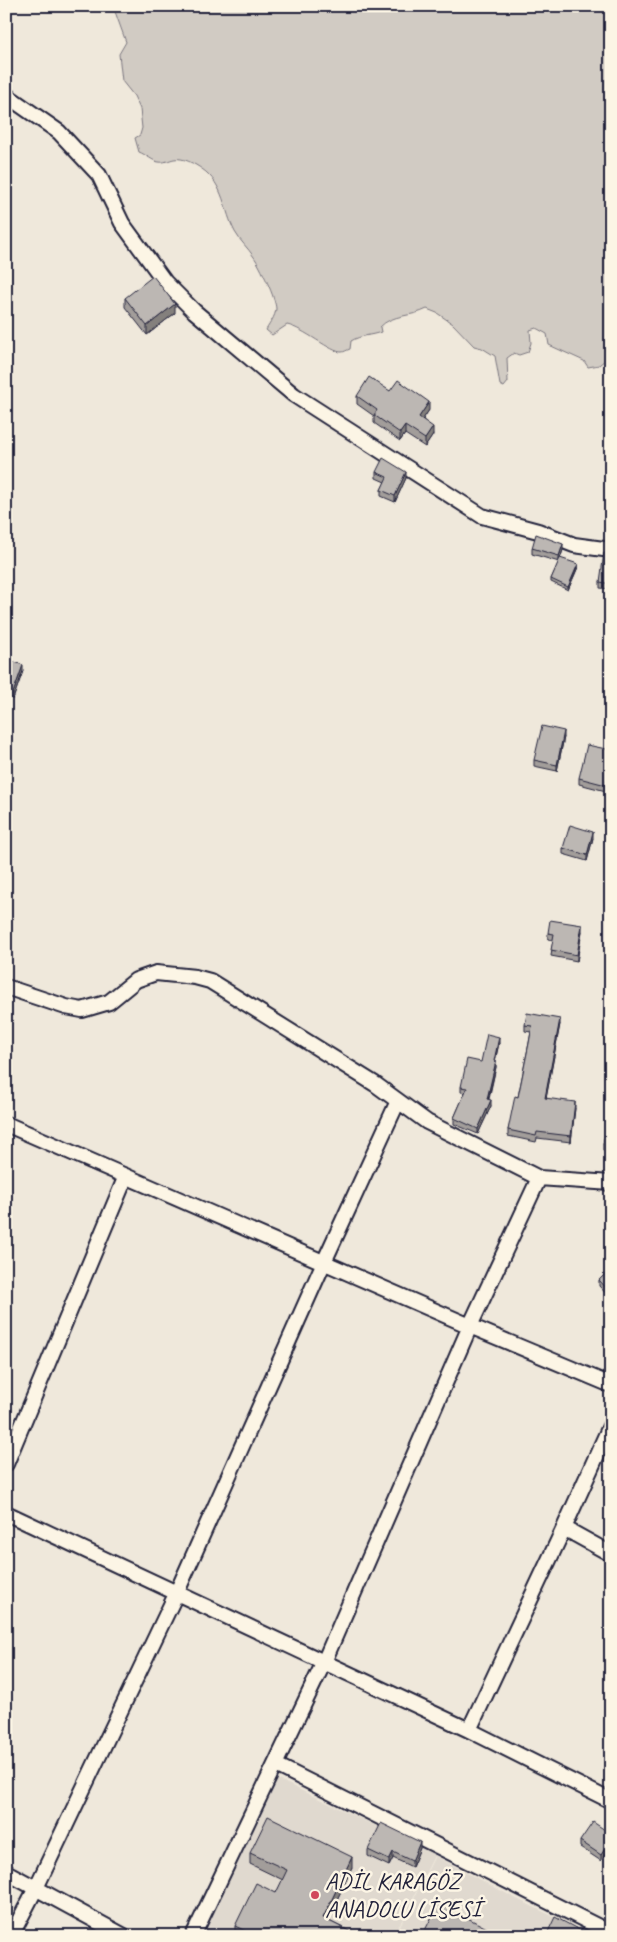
<svg xmlns="http://www.w3.org/2000/svg" width="617" height="1942" font-family="Caveat,sans-serif">
<rect width="100%" height="100%" fill="#efe8db"/>
<filter id="ink" filterUnits="userSpaceOnUse"><feTurbulence type="fractalNoise" baseFrequency=".02" numOctaves="2"/><feDisplacementMap in="SourceGraphic" scale="10" xChannelSelector="R" yChannelSelector="G"/><feConvolveMatrix kernelMatrix="1 2 1 2 8 2 1 2 1" color-interpolation-filters="sRGB"/></filter>
<g filter="url(#ink)">
<path fill="#e0d9cf" d="M273,1777L435,1854L394,1936H195Z
M435,1856L513,1897L593,1936H395Z"/>
<path fill="#d1cbc3" stroke="#7a767f" d="M113,6H611V355L599,365L588,367L584,361L549,345L547,334L536,328L530,330L531,343L528,352L519,355L514,353L507,358L508,382L504,387L500,385L495,356L482,348L474,346L453,324L437,313L427,309C412,317 392,314 380,327L381,332C370,336 361,335 351,341L350,349C347,350 344,352 342,352C332,353 303,328 287,325L272,335L266,330C270,323 275,317 276,309C276,299 260,265 254,257C248,248 240,241 235,232C224,211 224,184 202,169C195,164 183,157 174,159C169,160 164,163 159,162C154,162 145,154 139,152L135,138L140,135L142,128L140,109L134,96L122,81L119,54L126,42Z"/>
<g fill="none" stroke-linecap="round" stroke-linejoin="round">
<g stroke="#22223b" stroke-width="18">
<path id="minor" d="M6,95L59,132L99,175L122,223L165,282L194,311L294,395L482,516L538,531L574,545L611,550
M6,987L66,1007L82,1010L109,1002L136,980L156,973L195,977L210,981L375,1084L427,1122L539,1178L611,1183
M6,1124L470,1326L611,1385
M611,1424L564,1528L469,1730L611,1801
M6,1464L126,1176
M6,1513L469,1730
M564,1528L611,1554
M276,1765L611,1933
M6,1872L124,1936
M11,1936L36,1888L177,1592L324,1262L398,1101
M193,1936L324,1662L470,1326L539,1178"/>
</g>
<use href="#minor" stroke="#fcf5e5" stroke-width="14"/>
</g>
<path fill="#a29d9a" stroke="#22223b" d="M125,298L175,313L147,335L125,307Z
M390,391L429,410L423,419L433,435L425,447L405,434L400,441L374,423V416L357,404V396Z
M376,472L406,478L395,502L381,496V490L385,482L376,478Z
M532,548L563,550L560,559L578,567L568,590L551,582V579L559,562L532,554Z
M611,553V589L600,588V582Z
M6,659L23,671L13,699L6,696Z
M564,737L557,771L534,766V760Z
M611,750V771L606,791L579,784V778Z
M593,838L587,861L563,854V848Z
M582,931L577,961L551,956L553,940L548,939V933Z
M560,1024L546,1098L575,1108L571,1142L537,1138L536,1142L508,1136V1130L518,1097L529,1043L531,1032L525,1031V1025Z
M499,1043L495,1061L496,1067L489,1099L491,1106L478,1134L454,1124V1118L465,1093L461,1092V1087L481,1062Z
M611,1109V1152L603,1150V1144Z
M611,1269V1299L599,1286V1280Z
M611,1834V1845L601,1861L580,1847V1841Z
M420,1848L412,1867L393,1858L389,1866L368,1856V1850Z
M250,1853L352,1868L327,1920L359,1936H235V1926L276,1893L283,1880L250,1864Z"/>
<path fill="#84807d" stroke="#22223b" d="M175,304V313L147,335V326Z
M429,402V410L419,425V417Z
M405,426V434L400,441V433Z
M433,427V435L425,447V439Z
M406,472V478L395,502V496Z
M563,544V550L559,562V556Z
M578,564V567L568,590V587Z
M23,665V671L13,699V693Z
M564,731V737L557,771V765Z
M611,766V771L606,791V785Z
M593,832V838L587,861V855Z
M582,925V931L577,961V955Z
M560,1019V1024L545,1104V1098Z
M499,1037V1043L494,1066V1061Z
M496,1061V1067L487,1104V1099Z
M491,1100V1106L478,1134V1129Z
M575,1102V1108L571,1142V1136Z
M611,1839V1845L601,1861V1855Z
M420,1842V1848L412,1867V1861Z
M393,1852V1858L389,1866V1860Z
M352,1857V1868L323,1929V1918Z"/>
<path fill="#bcb7b3" stroke="#22223b" d="M153,276L175,304L147,326L125,298Z
M369,377L390,391L398,380L429,402L419,417L433,427L425,439L405,426L400,433L374,415L377,410L357,396Z
M383,458L406,472L395,496L381,490L387,477L376,472Z
M536,534L563,544L559,556L532,548Z
M604,553H611V584L600,582Z
M560,558L578,564L568,587L551,579Z
M6,659L23,665L13,693L6,690Z
M542,726L564,731L557,765L534,760Z
M587,745L611,750V766L606,785L579,778Z
M570,825L593,832L587,855L563,848Z
M550,920L582,925L577,955L551,950L554,934L548,933Z
M527,1013L560,1019L545,1098L575,1102L571,1136L537,1132L536,1136L508,1130L515,1096L518,1097L529,1043L532,1026L525,1025Z
M487,1034L499,1037L494,1061H496L487,1099L491,1100L478,1129L454,1118L467,1088L461,1087L467,1059L481,1062Z
M610,1109H611V1146L603,1144Z
M611,1269V1293L599,1280Z
M268,1816L352,1857L323,1918L359,1936H256L235,1926L256,1883L276,1893L287,1870L250,1853Z
M593,1822L611,1834V1839L601,1855L580,1841Z
M381,1823L420,1842L412,1861L393,1852L389,1860L368,1850Z
M439,1903L502,1936H422Z
M555,1917L587,1934L586,1936H546Z"/>
</g>
<circle fill="#d1495b" stroke="#fcf5e5" stroke-width="2" cx="315" cy="1895" r="5"/>
<g text-anchor="middle" dominant-baseline="central" stroke-width="5" stroke-linejoin="round" paint-order="stroke">
<g font-size="24" fill="#22223b" stroke="#fcf5e5" text-anchor="start">
<text x="325" y="1881">ADİL KARAGÖZ<tspan x="325" dy="28">ANADOLU LİSESİ</tspan></text>
</g>
</g>
<rect width="617" height="1942" fill="none" stroke="#fcf5e5" stroke-width="25"/>
<rect x="12" y="12" width="592" height="1917" fill="none" stroke="#22223b" stroke-width="2" filter="url(#ink)"/>
</svg>
